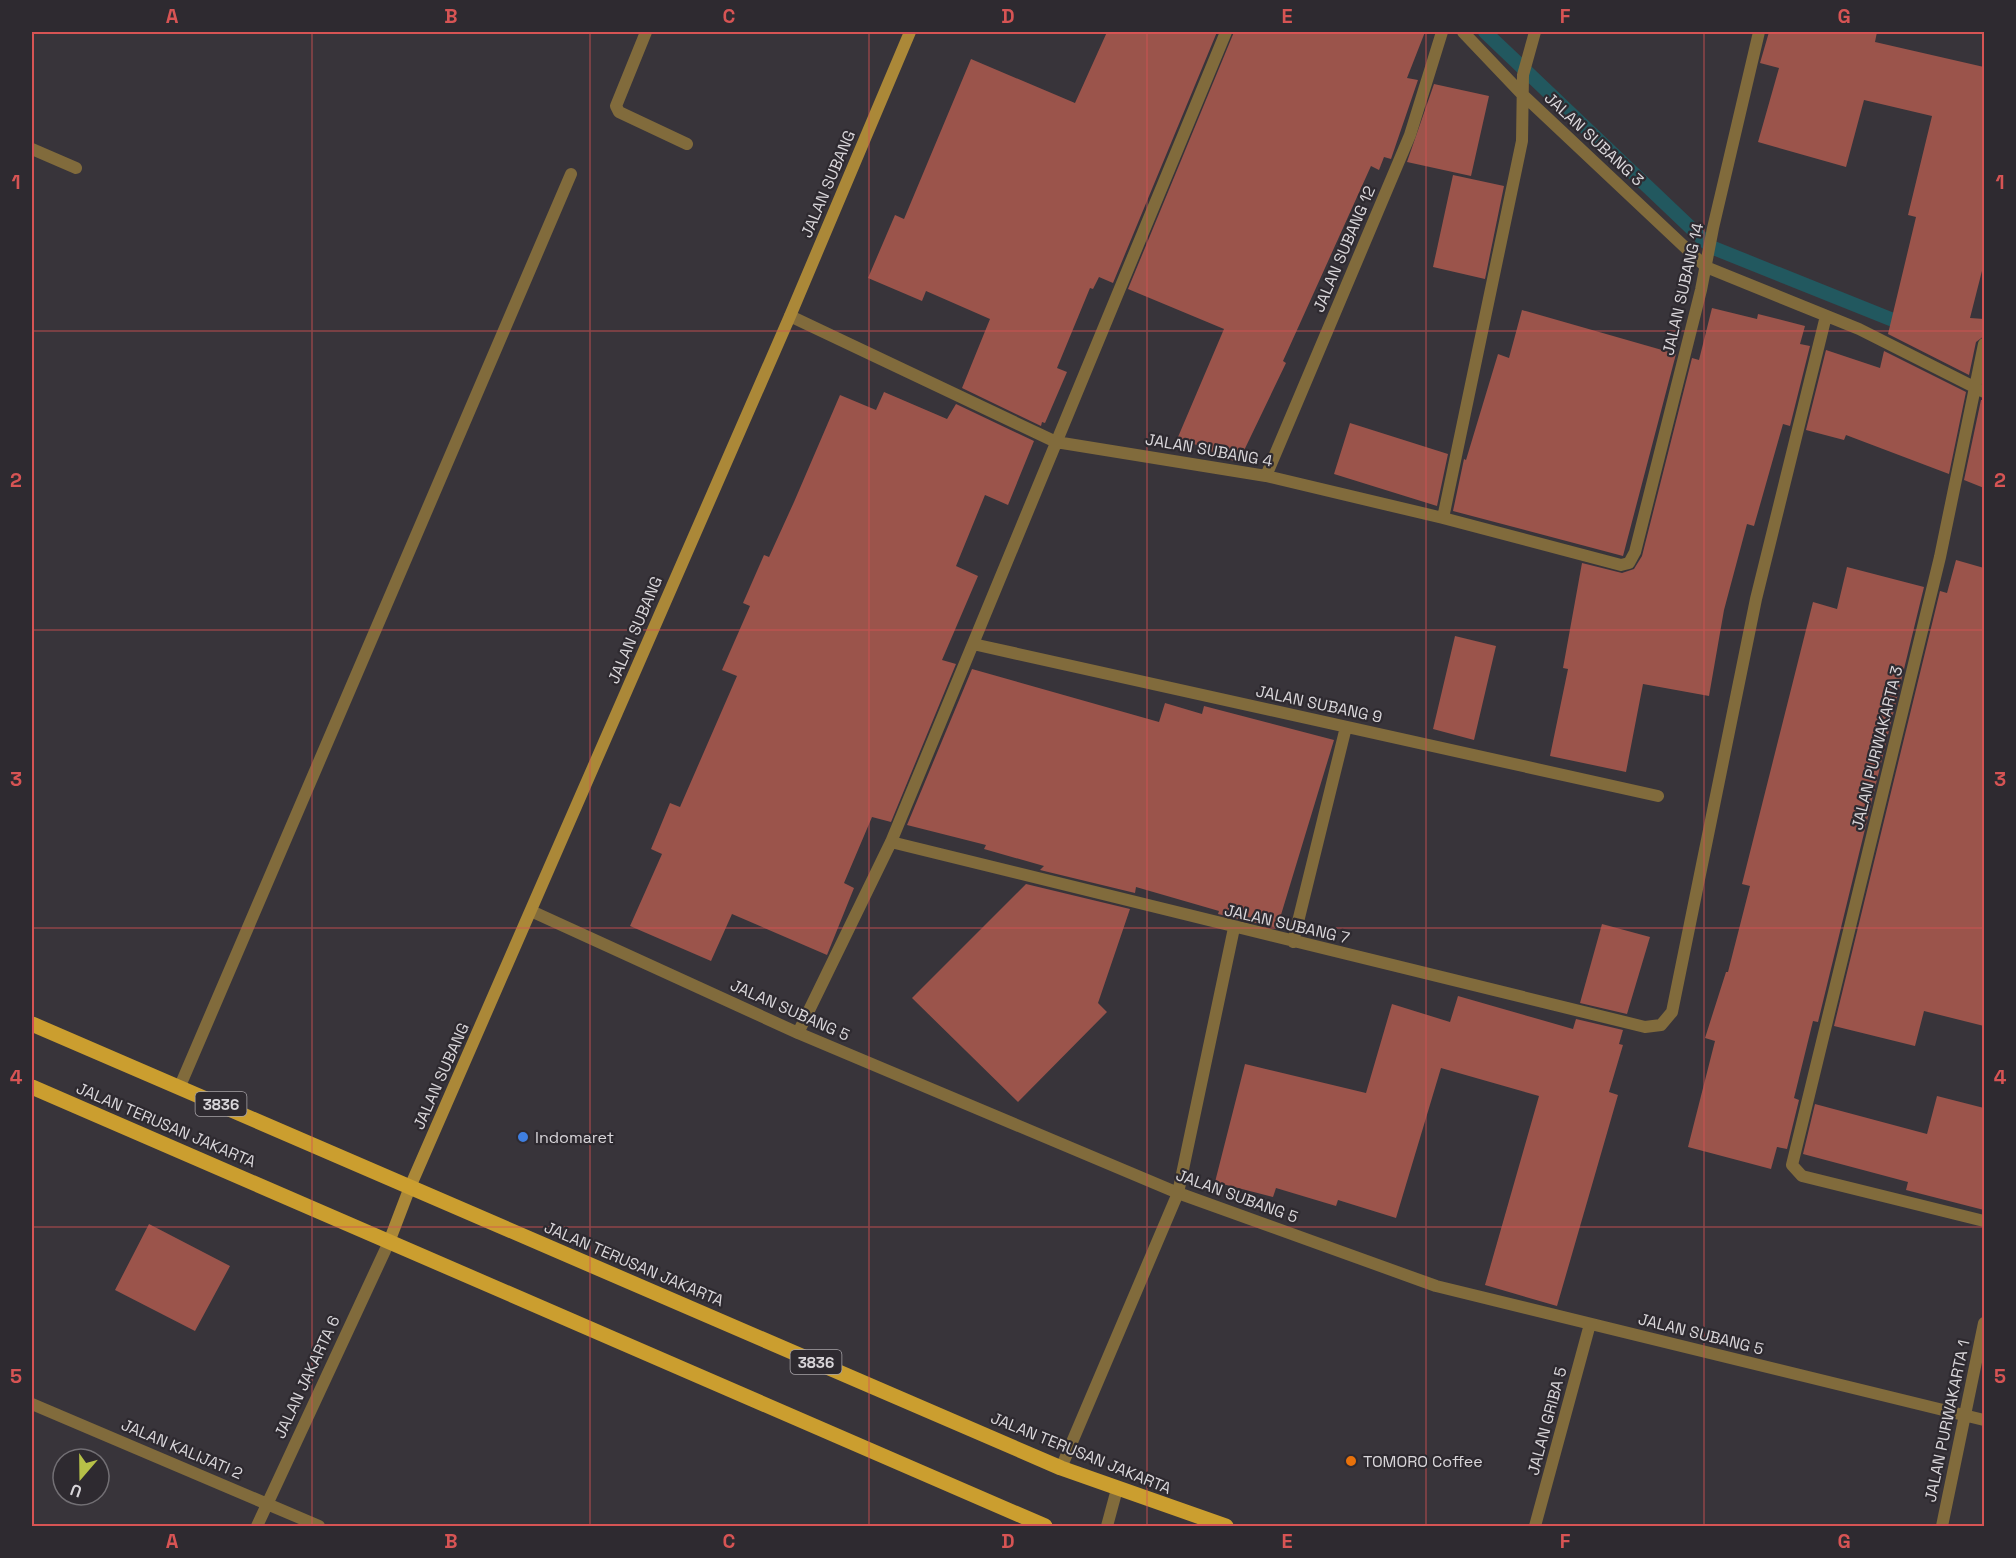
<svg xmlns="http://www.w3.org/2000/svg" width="2016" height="1558" font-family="'Space Grotesk',sans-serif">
<rect width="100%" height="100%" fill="#38343a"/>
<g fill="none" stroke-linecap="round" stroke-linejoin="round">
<path stroke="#22585f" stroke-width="14" d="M1485,32L1711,247L1908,326"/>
</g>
<path fill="#9b544b" d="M1107,32H1217L1113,283L1099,277L1093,289L1090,288L1057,368L1067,372L1045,423L1042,422L1041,426L962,388L990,319L926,291L922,301L868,278L895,215L904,219L971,59L1075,103Z
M1234,32H1425L1407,78L1418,80L1391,159L1384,157L1379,170L1371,166L1283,361L1286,363L1238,463L1178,437L1224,329L1128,289Z
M1769,32H1877L1875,42L1984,67V263L1970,318L1984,319V336L1976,342L1969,375L1888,334L1916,217L1908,215L1932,116L1864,100L1846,167L1758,142L1779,68L1760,63Z
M1434,84L1489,96L1471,176L1407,162Z
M1453,175L1504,186L1485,279L1433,267Z
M1712,308L1757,319L1758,314L1805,326L1800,344L1810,346L1790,426L1783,424L1754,526L1747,524L1724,610L1709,696L1643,684L1626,772L1550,756L1568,669L1563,668L1582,563L1622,573L1634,569L1642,556L1692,358L1699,360Z
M1522,310L1676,354L1623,556L1453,511L1464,459L1466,460L1498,354L1509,358Z
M1826,350L1880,368L1884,351L1966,392L1949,474L1846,435L1844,440L1806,430Z
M884,392L947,419L956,404L1034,441L1008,505L985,495L956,566L978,576L942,660L956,664L891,822L872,817L844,883L854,888L827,955L732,914L711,961L630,926L662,854L651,849L670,803L680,807L737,676L722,670L750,606L743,603L764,555L769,557L794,502L840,395L876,410Z
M1981,400H1984V488L1964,480Z
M1350,423L1448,454L1437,506L1334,474Z
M1956,560L1984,568V1026L1924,1011L1915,1046L1834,1026L1940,591L1947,593Z
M1847,567L1924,587L1818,1022L1813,1021L1794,1098L1799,1100L1787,1149L1777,1147L1771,1169L1688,1147L1715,1041L1705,1038L1726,972H1728L1750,886L1742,884L1813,602L1837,609Z
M1455,636L1496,646L1474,740L1433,729Z
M972,669L1159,722L1165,703L1202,714L1204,706L1334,740L1277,928L1218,914L1219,911L1136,887L1135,893L1040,870L1044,866L984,849L986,845L907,825Z
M1026,884L1130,909L1098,1003L1107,1012L1018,1102L912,998Z
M1602,924L1650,937L1627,1014L1580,1003Z
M1458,996L1573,1029L1576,1019L1623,1030L1619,1044L1623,1045L1609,1092L1618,1095L1557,1306L1485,1285L1539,1096L1441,1068L1396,1218L1338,1200L1336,1206L1276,1188L1273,1197L1215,1182L1245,1064L1366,1093L1392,1004L1450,1022Z
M1937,1096L1984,1108V1210L1906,1190L1908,1182L1803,1154L1815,1104L1927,1134Z
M149,1224L230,1266L195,1331L115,1290Z"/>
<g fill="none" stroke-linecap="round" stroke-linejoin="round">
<path stroke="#816b3c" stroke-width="12" d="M646,32L616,106L619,112L687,144
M1463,32L1522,94L1706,267L1859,329L1984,392
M32,149L76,168
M790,316L1056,442L1266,476L1443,518L1621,565L1629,563L1635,552L1701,290L1713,228L1759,32
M1984,344L1940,557L1792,1165L1802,1176L1984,1221
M1266,476L1410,135L1442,32
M1443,518L1522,141L1523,75L1535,32
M973,644L1658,796
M891,842L1645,1027L1661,1025L1672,1012L1756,599L1826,316
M531,911L798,1033L1178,1193L1436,1286L1984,1420
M1293,942L1346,727
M798,1033L891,842L1226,32
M180,1086L571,174
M32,1404L319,1526
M1061,1468L1178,1193L1234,928
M257,1526L389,1242
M1107,1526L1117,1489
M1535,1526L1590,1324
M1942,1526L1984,1323"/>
<path stroke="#ab8838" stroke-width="12" d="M389,1242L410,1187L790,316L910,32"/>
<path stroke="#cb9e2f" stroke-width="15" d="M32,1024L1061,1468L1226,1526
M32,1087L1045,1526"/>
</g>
<path fill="none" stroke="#d75454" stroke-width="1.5" stroke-opacity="0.55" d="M312,32V1526M590,32V1526M869,32V1526M1147,32V1526M1426,32V1526M1704,32V1526M32,331H1984M32,630H1984M32,928H1984M32,1227H1984"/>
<circle fill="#3f7fe0" stroke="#2e2a30" stroke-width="2" cx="523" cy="1137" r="6"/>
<circle fill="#e8710a" stroke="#2e2a30" stroke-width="2" cx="1351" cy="1461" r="6"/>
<g text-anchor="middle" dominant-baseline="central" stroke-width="4.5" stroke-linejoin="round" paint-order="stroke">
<g fill="#2e2a30" stroke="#a6a2a7" stroke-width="1.5">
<rect x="195.5" y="1092" width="51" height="24" rx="4.5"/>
<rect x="790.5" y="1350" width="51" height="24" rx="4.5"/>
</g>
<g font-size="15" font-weight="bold" fill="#d9d6da">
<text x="221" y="1104">3836</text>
<text x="816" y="1362">3836</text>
</g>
<g font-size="16" fill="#d9d6da" stroke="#2e2a30">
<text transform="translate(1594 139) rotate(43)">JALAN SUBANG 3</text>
<text transform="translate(828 184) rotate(-67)">JALAN SUBANG</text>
<text transform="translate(1344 249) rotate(-67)">JALAN SUBANG 12</text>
<text transform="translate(1683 289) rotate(-77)">JALAN SUBANG 14</text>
<text transform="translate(1209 450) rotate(10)">JALAN SUBANG 4</text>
<text transform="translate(635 630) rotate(-67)">JALAN SUBANG</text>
<text transform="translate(1319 704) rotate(12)">JALAN SUBANG 9</text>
<text transform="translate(1877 748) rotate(-76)">JALAN PURWAKARTA 3</text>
<text transform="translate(1287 924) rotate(13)">JALAN SUBANG 7</text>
<text transform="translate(790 1010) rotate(24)">JALAN SUBANG 5</text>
<text transform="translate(441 1076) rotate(-66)">JALAN SUBANG</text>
<text transform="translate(166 1125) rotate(23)">JALAN TERUSAN JAKARTA</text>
<text transform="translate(1237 1196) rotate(20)">JALAN SUBANG 5</text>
<text transform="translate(634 1264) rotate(23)">JALAN TERUSAN JAKARTA</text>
<text transform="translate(1701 1334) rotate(14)">JALAN SUBANG 5</text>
<text transform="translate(307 1377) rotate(-65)">JALAN JAKARTA 6</text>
<text transform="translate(1547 1421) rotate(-75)">JALAN GRIBA 5</text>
<text transform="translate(1947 1421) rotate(-78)">JALAN PURWAKARTA 1</text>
<text transform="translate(182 1449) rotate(23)">JALAN KALIJATI 2</text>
<text transform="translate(1081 1453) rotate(22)">JALAN TERUSAN JAKARTA</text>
</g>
<g font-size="16" fill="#d9d6da" stroke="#2e2a30" text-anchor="start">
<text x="535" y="1137">Indomaret</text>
<text x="1363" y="1461">TOMORO Coffee</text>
</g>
</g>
<rect width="2016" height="1558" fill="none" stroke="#2e2a30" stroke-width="66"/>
<g transform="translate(81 1477) rotate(200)"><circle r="28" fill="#2e2a30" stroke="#726f74" stroke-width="1.5"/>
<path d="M0-4.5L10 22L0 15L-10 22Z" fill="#b7c148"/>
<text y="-9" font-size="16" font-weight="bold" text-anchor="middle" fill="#d9d6da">U</text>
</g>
<rect x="33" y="33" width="1950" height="1492" fill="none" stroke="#d75454" stroke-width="2"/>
<g font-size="20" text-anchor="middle" font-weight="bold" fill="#d75454">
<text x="172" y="23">A</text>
<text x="451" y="23">B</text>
<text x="729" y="23">C</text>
<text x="1008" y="23">D</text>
<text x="1287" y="23">E</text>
<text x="1565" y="23">F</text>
<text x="1844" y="23">G</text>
<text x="16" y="189">1</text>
<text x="2000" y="189">1</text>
<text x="16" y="487">2</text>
<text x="2000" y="487">2</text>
<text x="16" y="786">3</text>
<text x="2000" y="786">3</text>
<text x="16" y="1084">4</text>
<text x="2000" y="1084">4</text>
<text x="16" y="1383">5</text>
<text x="2000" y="1383">5</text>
<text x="172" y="1548">A</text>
<text x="451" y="1548">B</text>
<text x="729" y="1548">C</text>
<text x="1008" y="1548">D</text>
<text x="1287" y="1548">E</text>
<text x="1565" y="1548">F</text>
<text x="1844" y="1548">G</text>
</g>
</svg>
